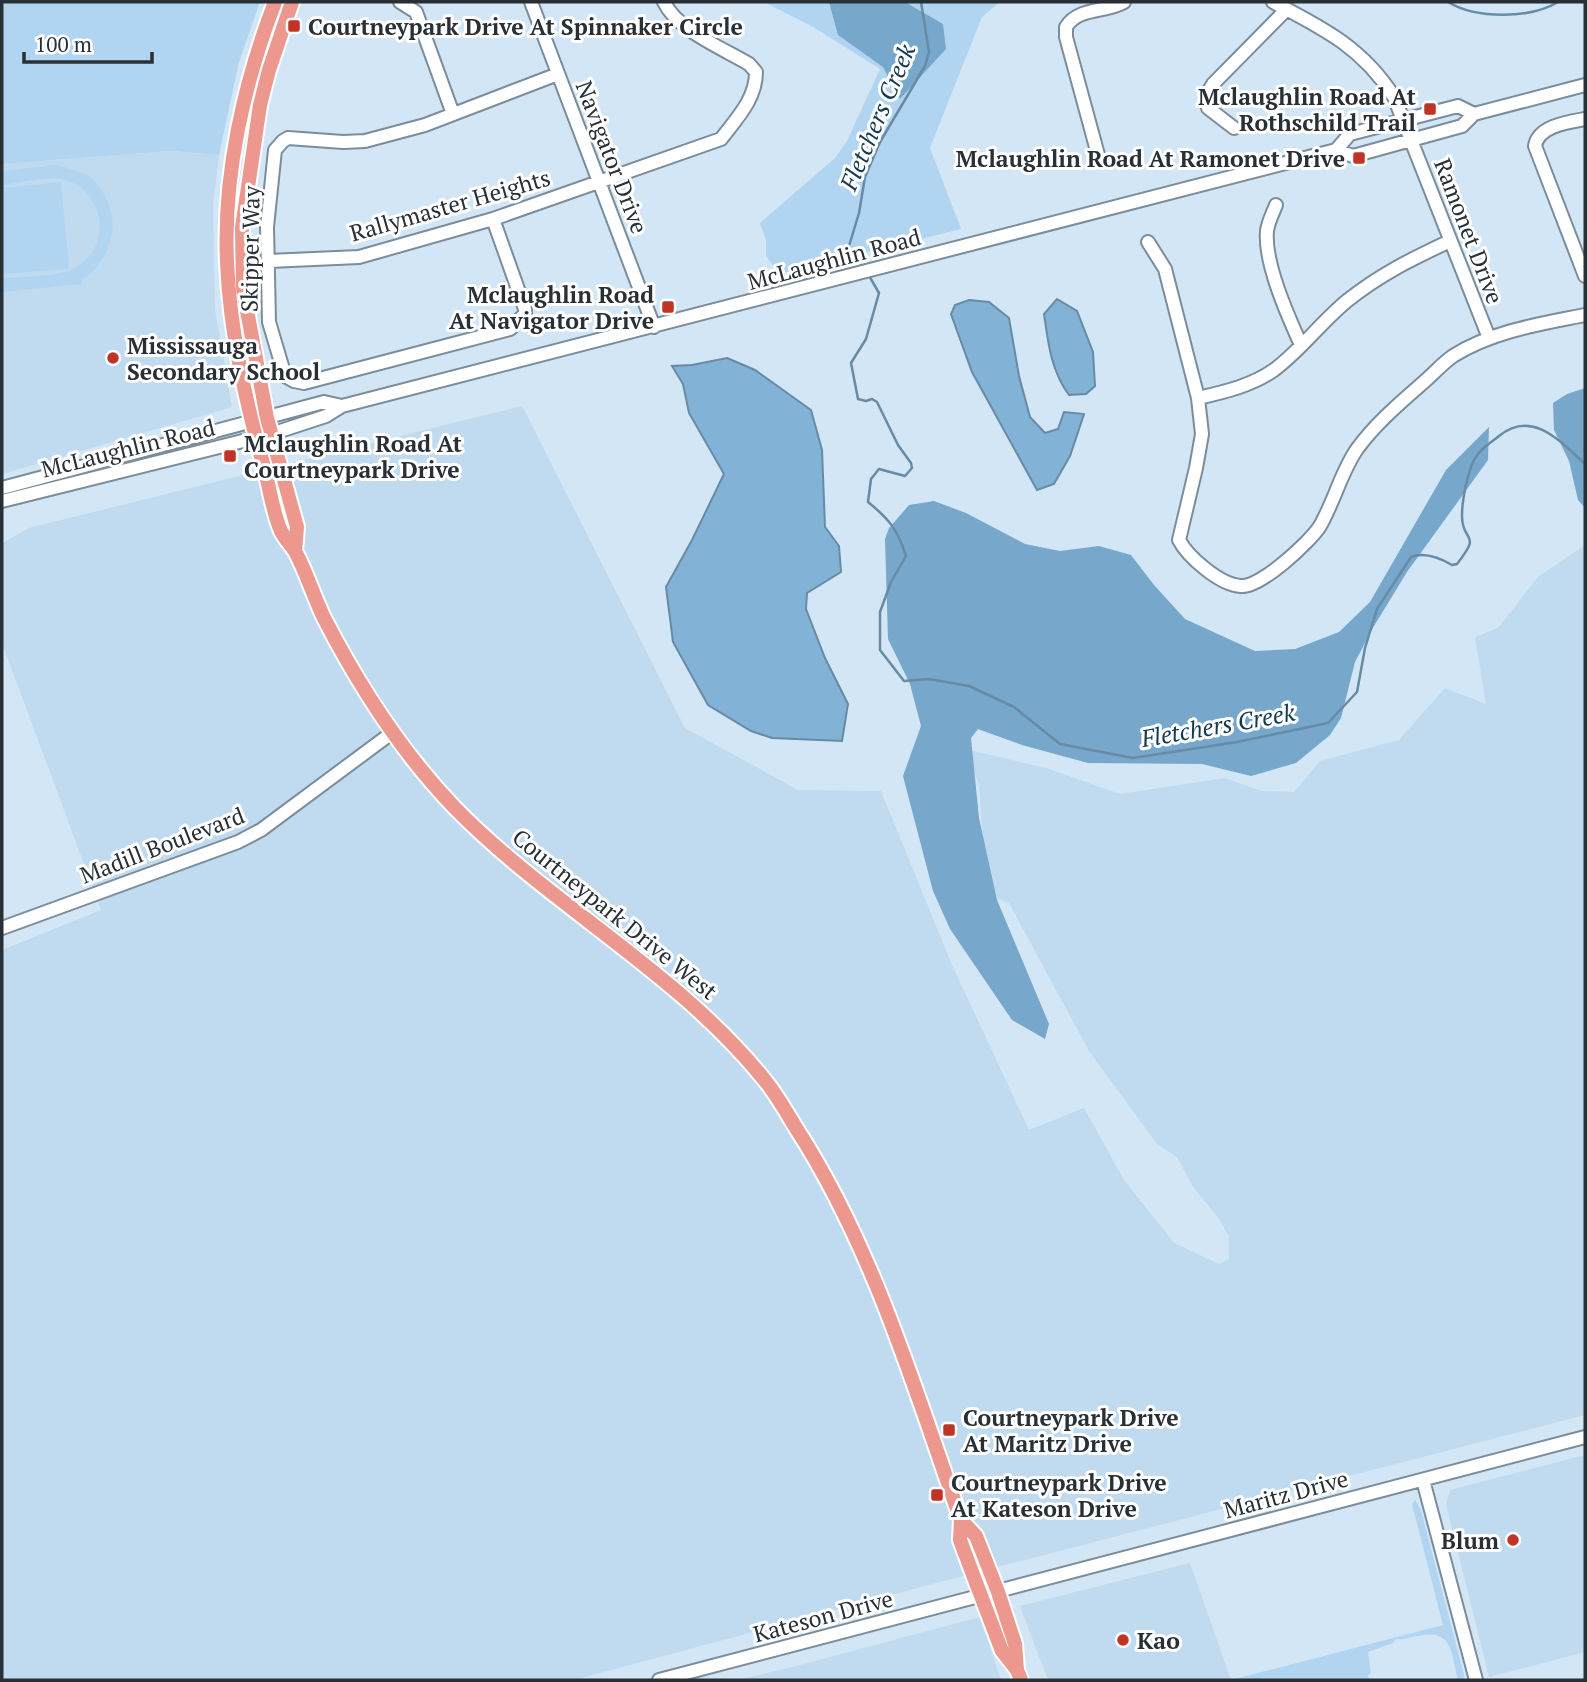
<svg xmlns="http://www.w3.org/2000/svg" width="1587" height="1682" font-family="'PT Serif',serif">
<rect width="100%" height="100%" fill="#d2e6f5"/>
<path fill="#c0daef" d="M171,151L219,155L213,205L215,310L232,407L2,474V164Z
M522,406L685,728L798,790L881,791L952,965L1029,1130L1084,1108L1124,1180L1174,1243L1219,1264L1229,1259V1237L1218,1217L1193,1187L1177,1157L1157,1144L1089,1051L1009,903L987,895L979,784L965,749L1046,768L1120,794L1225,778L1261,791L1294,792L1320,761L1399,740L1445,688L1486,704L1475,637L1498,628L1538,577L1585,545V1415L951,1579L574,1680H2V950L101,910L2,643V543L29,528Z
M1585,1455V1652L1489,1677L1446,1505L1450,1490Z
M1190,1563L1231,1680H1048L1020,1606Z
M980,1617L1001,1680H738L800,1665Z"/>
<path fill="#b1d5f1" d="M2,2H260L239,62L219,155L171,151L2,164Z
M764,2H1000L982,17L930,148L961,229L779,274L766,256V240L760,223L835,158L847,141L880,69L813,27Z
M56,165C68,168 82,171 92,179C124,210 117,255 82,280V284L2,292V278C24,276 63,278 80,265C114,241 102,186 60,179C43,177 20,183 2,185V171Z
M61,182L69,269L2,274V188Z
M1415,1500L1421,1510L1464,1675L1463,1680H1458C1451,1653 1453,1628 1418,1636C1410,1637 1404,1640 1396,1639L1393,1643L1368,1652L1371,1674L1368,1675L1369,1680H1231L1443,1625L1412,1504Z"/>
<path fill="#77a7cb" d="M829,2H905L943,24L946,49L900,99L883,67L838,35Z
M1585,388V508L1578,500L1569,461L1554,430L1553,403L1567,394Z
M1489,427L1488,460L1407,572L1374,626L1355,662L1341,718L1330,735L1296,763L1251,776L1202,764L1088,763L1022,745L978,729L971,738L979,818L997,900L1049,1024L1045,1039L1012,1020L950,929L933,891L903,776L921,726L910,684L888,639L885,539L889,528L909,505L934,501L966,513L1025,544L1060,551L1099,546L1131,555L1154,585L1185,619L1255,651L1295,649L1339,632L1370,602L1446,470Z"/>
<path fill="#82b3d7" stroke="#678ba6" stroke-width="2" d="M1057,299L1077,311L1093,352L1095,386L1086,394L1069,395C1051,371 1048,342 1044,314Z
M969,300L989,302L1009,318L1019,376L1030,417L1045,433L1058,429L1064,412L1084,414L1070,456L1054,484L1037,490L972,372L951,314L955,305Z
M727,358L755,370L811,410L822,450L825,527L839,546L841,572L807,593L806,609L825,658L848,704L842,741L772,738L751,731L708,705L673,642L666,587L692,540L724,474L689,413L683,384L672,366L692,365Z"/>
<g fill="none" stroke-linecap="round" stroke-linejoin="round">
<path stroke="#678ba6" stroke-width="2.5" d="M1448,2C1476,19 1530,19 1558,2
M862,266L852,254L849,246L859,213L865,177L880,142L925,66L929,52L921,2
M868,274L879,293L866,339L851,363L858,399L866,401L872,399L877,402L898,445L911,463L912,468L905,476L879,469L871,479L868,502C889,519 898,530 906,556L891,582L880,612V650L904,681L929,679L969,686L1014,707L1060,744L1133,758L1237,742L1328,723L1357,692L1365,648L1377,609L1411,557C1424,552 1440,558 1452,565L1457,564C1483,531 1462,544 1462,516C1462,500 1468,466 1478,454C1483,447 1492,442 1499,436C1532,409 1560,441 1585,464"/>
<g stroke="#7b8d9b" stroke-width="16">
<path id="minor" d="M400,2L416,12L453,114
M531,2L654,327
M1273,2C1323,28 1363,48 1394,97L1489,338
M1585,119C1568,122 1538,126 1535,146L1585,276
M1234,128L1208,108L1207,94L1213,84L1287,9
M1336,150L1353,156L1462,126L1474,114L1585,85
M1100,162L1066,37V27C1078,7 1105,13 1124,2
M1276,205C1273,213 1268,222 1267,231C1264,263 1288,316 1301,345
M493,219L525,309V314L510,329L304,383L294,381L285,376L269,322L267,227L275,150L283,141L288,138L343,142L365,141L425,125L558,74
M1148,242L1165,269L1198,398L1202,434L1196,468L1179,540C1188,557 1220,585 1241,586C1260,588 1310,542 1320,526C1334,502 1341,472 1357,449C1376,423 1401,402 1425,381C1434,373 1443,363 1453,356C1493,331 1540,324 1585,315
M269,261L359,257L493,219L721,139C737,118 756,99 756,72L749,64C722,48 677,30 664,2
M1198,398C1224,392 1251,386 1274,370C1301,350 1322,321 1348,300C1382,273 1412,259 1450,241
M2,488L324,402L342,406
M2,501L271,434L326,416L342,406L1336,150L1350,134L1458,106L1474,114
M2,928L238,842L261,830L393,732
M1423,1480L1476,1680
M659,1680L1585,1437"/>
</g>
<g stroke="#fff" stroke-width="18">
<path id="major" d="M275,2C244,83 223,175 227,262C230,333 246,403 265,471C270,490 273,513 281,531C285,539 292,546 296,553C307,574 314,597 324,618C358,684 403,754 455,808C552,907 680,973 767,1083C778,1097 787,1113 796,1128C873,1247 914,1387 961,1520L960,1540L975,1580L1002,1651L1017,1670
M292,2L269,70L260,105L242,228L243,289L267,418L297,527L295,551
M961,1520L976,1536L998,1592L1015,1644L1017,1670L1021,1680"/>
</g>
<use href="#minor" stroke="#fff" stroke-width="12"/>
<use href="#major" stroke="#ec988e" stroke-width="14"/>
</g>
<g fill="#c03325" stroke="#fff" stroke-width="2.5">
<rect x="287" y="19" width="14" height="14" rx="3.5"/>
<rect x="1423" y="102" width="14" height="14" rx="3.5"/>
<rect x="1352" y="151" width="14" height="14" rx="3.5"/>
<rect x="661" y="300" width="14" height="14" rx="3.5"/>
<circle cx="113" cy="358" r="7"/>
<rect x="223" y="449" width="14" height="14" rx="3.5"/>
<rect x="942" y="1423" width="14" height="14" rx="3.5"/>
<rect x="930" y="1488" width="14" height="14" rx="3.5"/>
<circle cx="1513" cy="1540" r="7"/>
<circle cx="1123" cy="1640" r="7"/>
</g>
<g text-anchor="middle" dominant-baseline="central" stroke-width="6" stroke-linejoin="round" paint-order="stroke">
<g font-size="23" font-weight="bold" fill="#282f35" stroke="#fff" text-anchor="start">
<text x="308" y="26">Courtneypark Drive At Spinnaker Circle</text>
<text x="1416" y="96" text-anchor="end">Mclaughlin Road At<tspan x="1416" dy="26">Rothschild Trail</tspan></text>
<text x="1345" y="158" text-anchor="end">Mclaughlin Road At Ramonet Drive</text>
<text x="654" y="294" text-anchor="end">Mclaughlin Road<tspan x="654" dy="26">At Navigator Drive</tspan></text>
<text x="127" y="345">Mississauga<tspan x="127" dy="26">Secondary School</tspan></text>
<text x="244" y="443">Mclaughlin Road At<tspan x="244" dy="26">Courtneypark Drive</tspan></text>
<text x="963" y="1417">Courtneypark Drive<tspan x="963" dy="26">At Maritz Drive</tspan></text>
<text x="951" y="1482">Courtneypark Drive<tspan x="951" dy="26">At Kateson Drive</tspan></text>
<text x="1499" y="1540" text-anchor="end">Blum</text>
<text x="1137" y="1640">Kao</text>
</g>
<g font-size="23" fill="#282f35" stroke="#fff">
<text transform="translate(612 157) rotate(69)">Navigator Drive</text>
<text transform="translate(450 205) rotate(-16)">Rallymaster Heights</text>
<text transform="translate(1469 231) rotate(69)">Ramonet Drive</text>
<text transform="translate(250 249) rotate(-89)">Skipper Way</text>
<text transform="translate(834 259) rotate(-15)">McLaughlin Road</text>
<text transform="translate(128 448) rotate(-14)">McLaughlin Road</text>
<text transform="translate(162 845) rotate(-21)">Madill Boulevard</text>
<text transform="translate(615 914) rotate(39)">Courtneypark Drive West</text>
<text transform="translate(1286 1494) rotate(-15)">Maritz Drive</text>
<text transform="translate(823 1616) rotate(-15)">Kateson Drive</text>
</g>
<g font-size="24" font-style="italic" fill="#133a53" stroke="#fff">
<text transform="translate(877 117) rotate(-67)">Fletchers Creek</text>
<text transform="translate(1218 725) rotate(-10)">Fletchers Creek</text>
</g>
</g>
<rect width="1587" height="1682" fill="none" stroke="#282f35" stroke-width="7"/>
<path d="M24 52v10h128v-10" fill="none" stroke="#282f35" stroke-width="3.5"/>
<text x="35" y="52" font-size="21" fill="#282f35" stroke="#ffffff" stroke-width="5" paint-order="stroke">100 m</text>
</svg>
